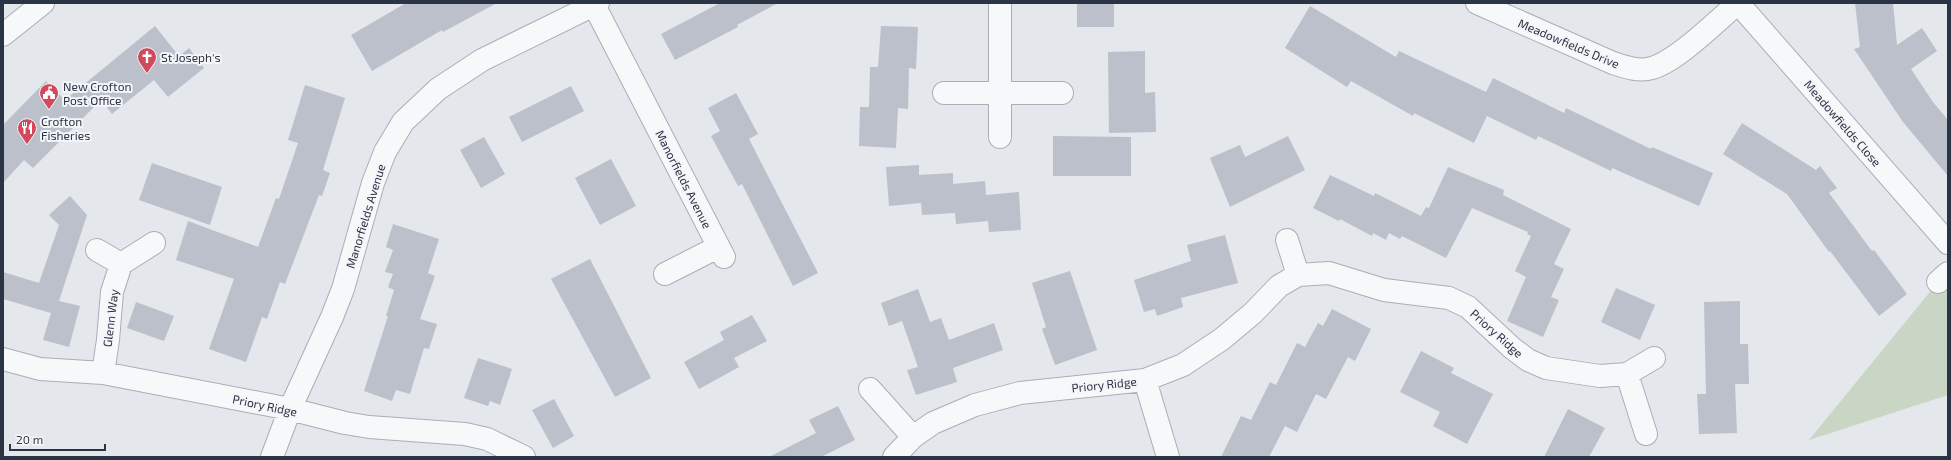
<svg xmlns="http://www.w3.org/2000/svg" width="1951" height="460" font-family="'Exo 2',sans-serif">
<rect width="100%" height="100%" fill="#e4e7ec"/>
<path fill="#c9d6c5" d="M1948,273V395L1809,440L1938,282Z"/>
<path fill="#bbc0ca" d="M406,3H497L443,32L442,30L372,71L351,35Z
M720,3H778L737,25L738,27L675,60L661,34Z
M1077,3H1114V27H1077Z
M1855,3H1893L1897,45L1922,28L1937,51L1911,69L1933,102L1948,120V176L1903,122L1854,49L1860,47Z
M1310,6L1396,57L1399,51L1486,92L1493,78L1564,113L1566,108L1651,149L1652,147L1713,173L1699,206L1612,168L1611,171L1538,136L1536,140L1487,116L1474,143L1414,113L1413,116L1351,81L1347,87L1285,48Z
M155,26L179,56L189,48L204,68L168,97L154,80L112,114L101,100L33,168L24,160L3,183V125L46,81L65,100Z
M881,26L918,27L916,69L909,68L908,109L898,108L896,148L859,146L860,107H869L870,67H878Z
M1145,51V93L1155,92L1156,132L1109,133L1108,52Z
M305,85L345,98L323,170L330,173L322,196L319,195L285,284L280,282L267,319L262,317L246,362L209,349L234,279L176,260L188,221L258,247L276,198L279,199L298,143L288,140Z
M571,86L584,111L522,142L509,117Z
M736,93L758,134L749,139L818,273L793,286L742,184L738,186L711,136L720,131L708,108Z
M1742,123L1816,170L1820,166L1837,188L1829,193L1872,251L1874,250L1907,294L1879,316L1830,251L1829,252L1787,194L1723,154Z
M1053,136L1131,137V176H1053Z
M1288,136L1305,170L1230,207L1210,158L1240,145L1245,157Z
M484,137L505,174L481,188L460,150Z
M611,159L636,206L600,225L575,178Z
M152,163L222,187L210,225L139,200Z
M919,165V175L953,173V184L985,181L986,195L1019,192L1021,230L989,232L988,221L956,224L955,213L922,215L921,203L889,206L886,167Z
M1448,167L1504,190L1503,195L1571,229L1554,264L1564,269L1551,297L1559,300L1543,337L1507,321L1526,277L1515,271L1531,236L1527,234L1528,232L1472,208L1446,258L1402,236L1400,239L1389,233L1386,240L1373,233L1372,236L1340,219L1339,221L1313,208L1330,175L1374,196L1375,193L1421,216L1426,207L1429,208Z
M70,196L87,215L59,301L80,306L69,347L43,340L51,313L3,299V272L39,283L59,225L49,215Z
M393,224L439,239L428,273L435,276L420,319L437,324L429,349L424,348L410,394L396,390L392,401L364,391L388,316H386L394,290L388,287L393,274L385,272L393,250L386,247Z
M1225,235L1238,283L1181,298L1183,307L1157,316L1155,309L1144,312L1134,280L1191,261L1187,245Z
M590,259L651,378L615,397L551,279Z
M1070,271L1097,350L1055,365L1042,329L1046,327L1032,283Z
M1616,288L1655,305L1640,340L1601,322Z
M918,289L930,322L941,318L949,340L994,323L1003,350L953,368L957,382L916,395L907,370L918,367L902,321L889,326L881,303Z
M1740,301V344H1748L1749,384H1735L1737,433L1699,434L1697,394H1706L1704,302Z
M136,302L174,316L164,341L127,328Z
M1332,309L1371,329L1355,361L1348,357L1326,399L1316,394L1297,432L1285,426L1269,457H1221L1241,416L1251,420L1270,382L1276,385L1297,343L1305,347L1318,323L1323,326Z
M752,315L767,341L734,358L739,367L699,389L684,362L724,340L720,332Z
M1421,351L1454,368L1451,373L1493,394L1467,444L1433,426L1440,412L1400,392Z
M478,358L512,369L500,405L490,401L488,406L464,398Z
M554,399L574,436L553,448L532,410Z
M838,406L855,440L821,457H769L816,433L809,420Z
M1568,409L1605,428L1589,457H1544Z"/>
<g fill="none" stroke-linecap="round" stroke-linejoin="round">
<g stroke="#a9aeb7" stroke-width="24">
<path id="minor" d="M1000,3V137
M1477,3L1613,63C1625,67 1639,72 1652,68C1677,61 1717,21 1738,3
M1738,3L1948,243
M594,5L724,257
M944,93H1062
M1287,240L1298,275
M97,250L121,264L154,243
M665,274L718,247
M1938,282L1948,273
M3,359L40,369L103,373L290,409L345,423L369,427L465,434L487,439L524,457
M103,373L108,340L112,292L121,264
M1627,374L1646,434
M1145,380L1168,457
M870,389L913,437
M272,457L290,409L332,317L343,289L373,183L385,152L403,122L438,89L482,60L598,3
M894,457L913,437L933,423L975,405L1020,393L1145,380L1183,365L1222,339L1253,313L1279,286L1298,275L1329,273L1384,290L1449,298L1468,307L1512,348L1528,360L1546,368L1600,376L1627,374L1654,358"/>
</g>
<g stroke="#a9aeb7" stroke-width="24">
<path id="tertiary" d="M3,35L43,3"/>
</g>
<use href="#minor" stroke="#f7f8fa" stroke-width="22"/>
<use href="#tertiary" stroke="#f7f8fa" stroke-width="22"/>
</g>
<defs>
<g id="church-pin" transform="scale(1)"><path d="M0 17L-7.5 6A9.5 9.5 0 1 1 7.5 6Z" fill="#d1495b" stroke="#f4f6f9"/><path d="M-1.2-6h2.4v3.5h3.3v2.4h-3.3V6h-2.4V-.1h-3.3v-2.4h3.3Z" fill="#fff"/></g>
<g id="civic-pin" transform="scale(1)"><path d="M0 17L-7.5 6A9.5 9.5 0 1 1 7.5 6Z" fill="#d1495b" stroke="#f4f6f9"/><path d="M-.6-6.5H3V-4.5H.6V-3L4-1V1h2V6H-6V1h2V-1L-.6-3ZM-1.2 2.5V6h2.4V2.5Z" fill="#fff"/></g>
<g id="restaurant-pin" transform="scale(1)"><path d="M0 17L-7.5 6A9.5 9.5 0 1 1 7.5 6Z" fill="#d1495b" stroke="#f4f6f9"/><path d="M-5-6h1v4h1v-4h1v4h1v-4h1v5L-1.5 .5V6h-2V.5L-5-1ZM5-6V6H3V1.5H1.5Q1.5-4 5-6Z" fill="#fff"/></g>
</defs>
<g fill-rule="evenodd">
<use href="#church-pin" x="147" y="57"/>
<use href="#civic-pin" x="49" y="93"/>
<use href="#restaurant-pin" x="27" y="128"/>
</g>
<g text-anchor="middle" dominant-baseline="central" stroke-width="4" stroke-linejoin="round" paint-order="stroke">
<g font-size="12" fill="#2b3445" stroke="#f4f6f9">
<text transform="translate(1569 43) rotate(23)">Meadowfields Drive</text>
<text transform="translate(1843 123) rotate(49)">Meadowfields Close</text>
<text transform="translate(684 179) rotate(63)">Manorfields Avenue</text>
<text transform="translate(365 216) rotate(-73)">Manorfields Avenue</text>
<text transform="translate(110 318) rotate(-83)">Glenn Way</text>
<text transform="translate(1497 333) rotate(42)">Priory Ridge</text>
<text transform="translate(1104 384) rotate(-6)">Priory Ridge</text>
<text transform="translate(265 405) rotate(12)">Priory Ridge</text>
</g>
<g font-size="12" fill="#2b3445" stroke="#f4f6f9" text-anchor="start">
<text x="161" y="57">St Joseph's</text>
<text x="63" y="86">New Crofton<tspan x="63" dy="14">Post Office</tspan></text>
<text x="41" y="121">Crofton<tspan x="41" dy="14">Fisheries</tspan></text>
</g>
</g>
<rect width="1951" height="460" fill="none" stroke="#2b3445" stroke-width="8"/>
<path d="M10 444v6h95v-6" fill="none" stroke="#2b3445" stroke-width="2"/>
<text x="16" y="444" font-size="12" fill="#2b3445" stroke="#f4f6f9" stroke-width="3" paint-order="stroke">20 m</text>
</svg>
